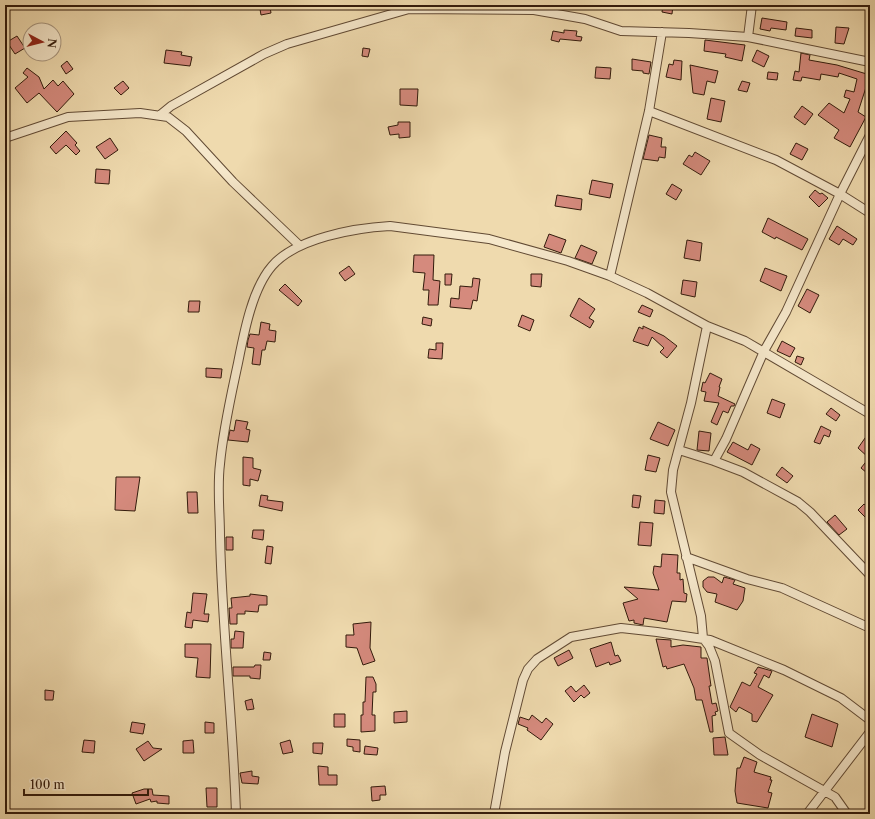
<svg xmlns="http://www.w3.org/2000/svg" width="875" height="819" font-family="'Libre Caslon Text',serif">
<rect width="100%" height="100%" fill="#efdaae"/>
<filter id="stains"><feTurbulence type="fractalNoise" baseFrequency=".005" numOctaves="4"/><feColorMatrix values="0 0 0 0 .2 0 0 0 0 .09 0 0 0 0 .02 0 0 0 .5 -.17"/></filter>
<radialGradient id="worn" r=".72"><stop offset=".6" stop-color="#630" stop-opacity="0"/><stop offset="1" stop-color="#630" stop-opacity=".3"/></radialGradient>
<path fill="#d58a7d" stroke="#321a0b" d="M663,5H673L672,14L662,12Z
M270,7L271,13L261,15L260,9Z
M762,18L787,22L786,30L771,28L770,31L760,29Z
M836,27L849,28L844,44L835,43Z
M796,28L812,30V38L795,36Z
M564,30L577,31L576,36L582,37L581,41L560,39L559,42L551,40L553,31L564,33Z
M17,36L25,48L15,54L7,42Z
M705,40L745,45L742,61L725,57L726,54L704,51Z
M363,48L370,49L368,57L362,56Z
M166,50L182,52L181,55L192,57L190,66L164,63Z
M757,50L769,56L764,67L752,61Z
M801,53L810,55L809,60L837,65L870,75L858,112L866,117L850,147L834,138L839,130L818,115L829,103L844,113L850,99L844,97L846,90L854,92L857,79L839,73L838,77L821,74L820,80L802,77L801,81L793,80L795,71L799,72Z
M632,59L651,62L649,74L643,73V71L632,70Z
M674,60L682,61L681,80L666,77L669,64L673,65Z
M67,61L73,69L66,74L61,66Z
M690,65L718,71L715,83L707,81L704,95L693,93Z
M596,67L611,68L610,79L595,78Z
M27,68L39,77L44,89L53,80L58,86L63,81L74,94L57,112L39,93L27,103L15,88L28,77L23,73Z
M768,72L778,73L777,80L767,79Z
M123,81L129,88L121,95L114,88Z
M742,81L750,83L747,92L738,90Z
M400,89H418L417,106L400,105Z
M711,98L725,101L721,122L707,119Z
M802,106L813,114L805,125L794,117Z
M398,122H410V137L399,138V134L390,135L388,127L398,125Z
M66,131L77,143L75,145L80,151L76,155L66,145L56,154L50,147Z
M649,135L662,138L661,147H666L665,158L659,157L658,161L643,159Z
M110,138L118,150L105,159L96,147Z
M796,143L808,149L802,160L790,154Z
M695,152L710,161L701,175L683,164L689,155L692,157Z
M96,169L110,170L109,184L95,183Z
M592,180L613,184L610,198L589,194Z
M672,184L682,190L676,200L666,194Z
M815,190L820,194L822,193L828,198L819,207L809,197Z
M557,195L582,199L581,210L555,206Z
M768,218L808,239L802,250L776,237L775,239L762,232Z
M837,226L857,239L853,245L843,239L839,245L829,239Z
M549,234L566,240L561,253L544,247Z
M687,240L702,243L700,261L684,258Z
M581,245L597,252L592,264L575,258Z
M414,255H434L433,280L440,281L438,305H428L429,290H423L425,273L413,272Z
M349,266L355,274L345,281L339,273Z
M765,268L787,276L781,291L760,281Z
M445,274H452L451,285H445Z
M531,274H542L541,287L531,286Z
M473,278L480,279L477,301L473,300L471,309L450,307L451,298L459,299L460,286L472,287Z
M683,280L697,282L695,297L681,294Z
M285,284L302,301L298,306L279,290Z
M807,289L819,295L810,313L798,306Z
M579,298L595,309L589,318L594,321L590,328L570,316Z
M189,301H200L199,312H188Z
M642,305L653,310L650,317L638,312Z
M522,315L534,320L530,331L518,326Z
M423,317L432,319L431,326L422,324Z
M261,322L270,324L269,330L276,331L275,342L267,341L265,350H262L260,365L252,364L254,348L247,347L248,340L250,334L259,335Z
M643,326L664,336L677,346L667,358L660,352L664,348L652,337L648,346L633,341L639,327L643,329Z
M782,341L795,348L790,357L777,351Z
M436,343H443L442,359L428,358L429,349L436,350Z
M797,356L804,358L801,365L795,362Z
M206,368L222,369L221,378L206,377Z
M710,373L722,379L719,387H720L718,396L735,404L734,406H731L728,413L723,411L717,425L711,422L719,403L704,401L706,392L701,391L703,382L705,383Z
M772,399L785,404L780,418L767,413Z
M831,408L840,415L836,421L826,414Z
M236,420L248,422L246,429L250,430L248,442L228,440L230,430L234,431Z
M658,422L675,430L668,446L650,439Z
M821,426L831,431L829,437L824,435L820,444L814,442Z
M699,431L711,433L709,451L697,450Z
M870,431V470L867,473L861,468L869,458L858,448Z
M733,442L748,450L751,444L760,449L752,465L727,452Z
M648,455L660,458L656,472L645,470Z
M243,457L253,458V468L261,470L258,481L250,479V486L243,485Z
M782,467L793,476L787,483L776,475Z
M116,477H140L135,511L115,510Z
M187,492H197L198,513H188Z
M261,495L268,496L267,500L283,502L282,511L259,506Z
M633,495L641,496L639,508L632,507Z
M655,500L665,501L664,514L654,513Z
M864,504L870,509V515L867,519L858,510Z
M835,515L847,529L839,535L827,522Z
M640,522L653,523L651,546L638,545Z
M253,530H264L263,540L252,538Z
M226,537H233V550H226Z
M267,546L273,547L271,564L265,563Z
M662,554L678,555L677,573H680V580L683,579L684,593L687,594L686,602L672,601L667,622L644,618L643,625L634,623V620L629,621L623,603L638,599L624,587L659,590L653,573L654,566L661,567Z
M708,577H714L722,583L724,577L735,580L733,584L745,588L743,601L737,610L715,602L717,594L707,592L703,587V581Z
M193,593L207,594L204,614H209L208,622L193,620L192,628L185,627L187,612L191,613Z
M250,594L267,596V605H259L258,612L245,611V614H237V624H230L229,608H232L231,598L250,596Z
M371,622L370,648L375,661L363,665L357,648L346,647V635H354L353,624Z
M235,631L244,632L243,648H231V639H234Z
M656,639L671,640V647L683,645L701,647V658H707L711,686H709L712,704L716,703L718,711L715,712L716,715L712,716L713,732H710L702,700H696L694,688L684,664L667,669L666,666L663,667Z
M611,642L615,656L618,655L621,661L610,665L609,662L596,667L590,649Z
M185,644H211L210,678L196,677L198,658L185,657Z
M569,650L573,658L558,666L554,658Z
M264,652L271,653L270,660H263Z
M255,665H261L260,679L250,678V676H233V667H254Z
M758,667L772,671L769,678L764,675L758,687L773,695L757,722L752,721V714L739,707L736,712L730,707L742,682L750,686L757,674L754,673Z
M366,677H373L376,684V692H373L372,715H375V731L361,732V715H363V702H365Z
M584,685L590,693L584,698L581,695L574,702L565,691L571,686L576,692Z
M45,690L54,691L53,700H45Z
M252,699L254,709L247,710L245,701Z
M407,711V722L394,723V712Z
M334,714H345V727H334Z
M812,714L838,724L832,747L805,737Z
M532,715L542,723L546,718L553,724L541,740L527,730L528,728L518,724L520,717L529,720Z
M132,722L145,724L143,734L130,732Z
M205,722L214,723V733H205Z
M725,737L728,755H714L713,738Z
M347,739L360,740V752L353,751V747L347,746Z
M84,740L95,741L94,753L82,752Z
M193,740L194,753H183V741Z
M290,740L293,752L283,754L280,743Z
M148,741L153,748L162,749L144,761L136,749Z
M313,743H323L322,754L313,753Z
M365,746L378,748L377,755L364,754Z
M744,757L757,762L754,772L771,777L770,780H772L768,792L772,793L768,808L737,803L735,791L737,768H740Z
M318,766L328,767V775H337V785H319Z
M252,771V776L259,777L258,784L242,783L240,773Z
M385,786L386,795H380V800L372,801L371,787Z
M206,788H217V807H207Z
M144,789H152L153,795L169,796V804L157,803V801L151,802L150,799L136,804L132,793Z"/>
<g fill="none" stroke-linecap="round" stroke-linejoin="round">
<g stroke="#614a34" stroke-width="10">
<path id="minor" d="M748,37L752,5
M649,111L776,160L840,194L870,213
M160,115L171,106L264,54L287,44L409,9L534,10L585,19L621,31L689,33L748,37L870,62
M5,138L68,117L140,113L168,117L186,131L233,182L300,246
M610,276L649,111L662,32
M707,326L691,403L673,470L671,492L701,616L703,638L709,646L715,661L729,733L760,755L835,797L847,814
M679,450L714,461L743,472L798,502L810,512L870,575
M714,461L726,439L764,351L786,312L840,194L870,135
M686,557L747,579L782,588L870,628
M236,814C233,721 222,629 220,536C220,513 217,487 220,464C223,430 231,396 238,363C244,333 252,289 272,266C296,238 355,228 390,226L489,239L568,261L610,276L647,293L707,326L745,341L870,414
M494,814L505,752L523,680L528,669L537,659L571,637L621,628L657,632L710,640L784,670L841,698L870,720
M807,814L870,732"/>
</g>
<use href="#minor" stroke="#f5e7ca" stroke-width="8"/>
</g>
<rect width="875" height="819" fill="none" stroke="#efdaae" stroke-width="20"/>
<rect x="6" y="6" width="863" height="807" fill="none" stroke="#321a0b" stroke-width="2"/>
<rect x="10" y="10" width="855" height="799" fill="none" stroke="#321a0b"/>
<g transform="translate(42 42) rotate(97)"><circle r="19" fill="#f5e7ca" stroke="#a7957e"/>
<path d="M0-3L7 15L0 10L-7 15Z" fill="#8f2418"/>
<text y="-6" font-size="11" font-weight="bold" text-anchor="middle" fill="#321a0b">N</text>
</g>
<path d="M24 789v6h124v-6" fill="none" stroke="#321a0b" stroke-width="2"/>
<text x="30" y="789" font-size="12" fill="#321a0b" stroke="#f5e7ca" stroke-width="3" paint-order="stroke">100 m</text>
<rect width="100%" height="100%" filter="url(#stains)"/>
<rect width="100%" height="100%" fill="url(#worn)"/>
</svg>
